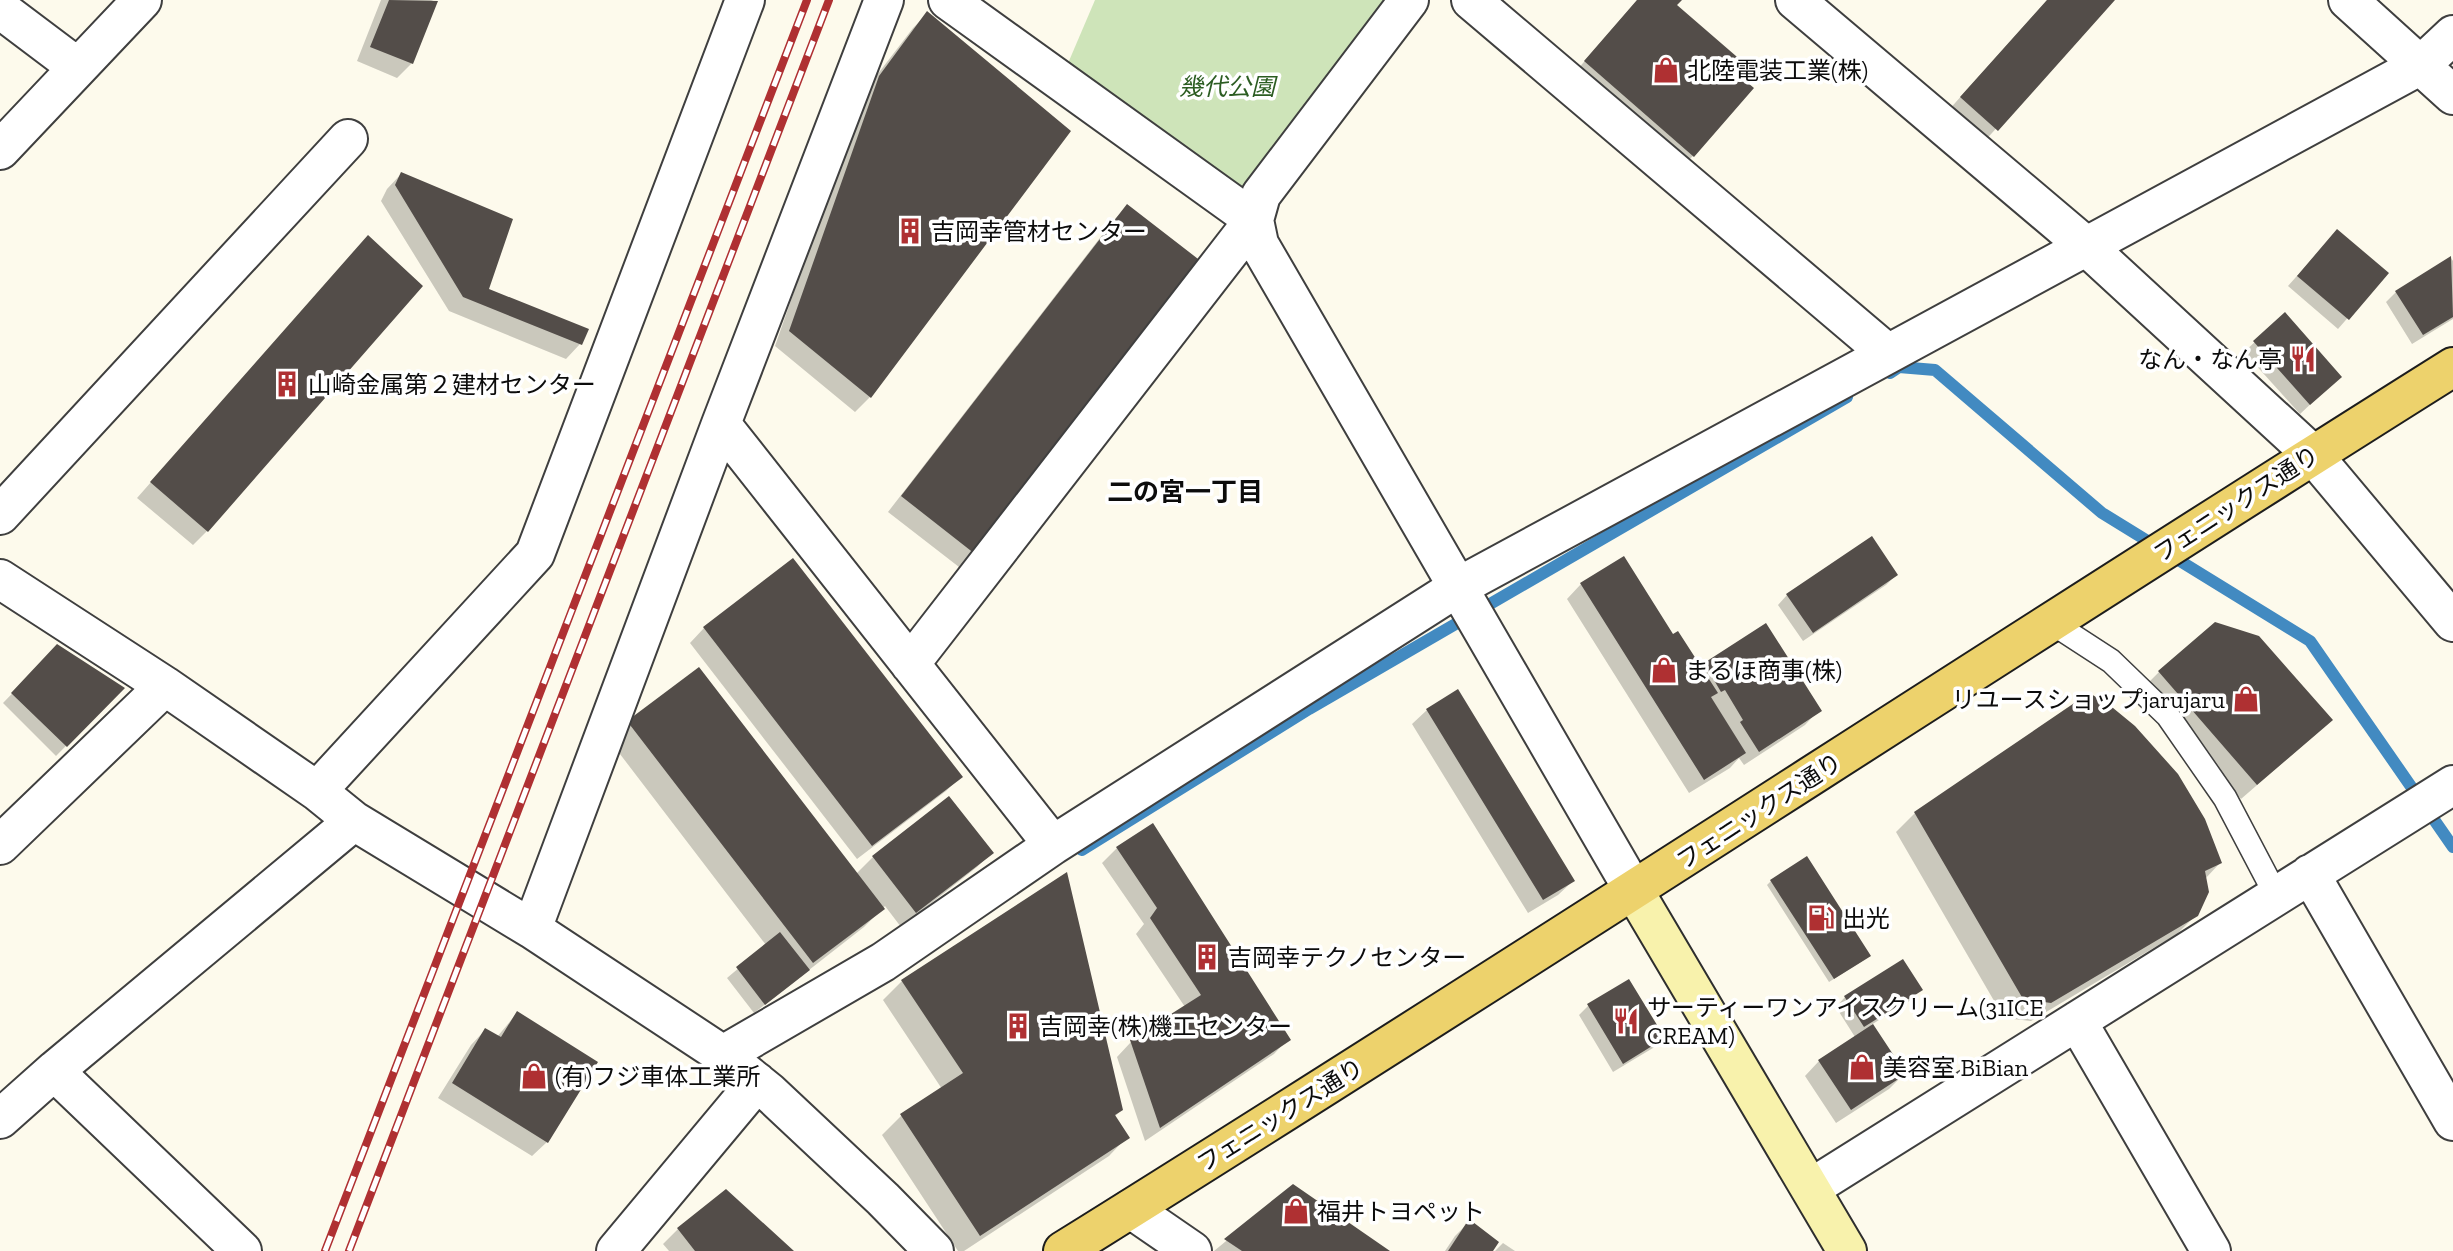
<svg xmlns="http://www.w3.org/2000/svg" width="2453" height="1251" font-family="'Zilla Slab','Noto Sans JP',serif">
<rect width="100%" height="100%" fill="#fdfaec"/>
<path fill="#cee4b9" d="M1095,0H1402L1246,203L1063,75Z"/>
<path fill="#0003" d="M381,0H431L436,2L412,63L397,78L357,61Z
M1637,0H1679L1675,5L1740,79L1693,156L1678,170L1571,77Z
M2047,0H2113L1982,144L1947,112Z
M927,14L1069,131L870,397L855,412L775,346L864,92L913,28Z
M401,174L487,290L587,330L580,344L566,359L449,311L381,201L387,189Z
M1127,206L974,553L959,567L888,512L1113,221Z
M2328,241L2386,274L2338,329L2288,286Z
M354,252L207,531L193,545L137,498Z
M2451,258L2453,261V319L2412,344L2386,302L2396,292Z
M2284,315L2330,386L2300,414L2244,352Z
M1896,575L1886,585L1803,641L1778,605L1787,595Z
M1581,584L1672,637L1701,669L1705,665L1819,710L1805,725L1744,765L1739,758L1730,768L1689,793L1567,599Z
M704,628L960,777L946,791L857,859L690,643Z
M58,646L123,688L56,756L3,703Z
M2159,672L2316,734L2241,799L2145,686Z
M1427,710L1573,881L1558,895L1528,913L1412,724Z
M629,722L856,874L873,857L949,798L991,853L977,867L901,927L885,906L864,927L754,1013L727,978L766,945L610,741Z
M1915,813L2220,863L2205,879L2196,915L2177,934L2031,1021L2004,1018L1896,832Z
M1117,848L1288,1039L1274,1054L1145,1141L1117,1057L1131,1042L1185,1007L1136,934L1144,924L1102,863Z
M1771,881L1864,960L1829,982L1767,885Z
M902,981L1122,1110L1114,1117L1127,1137L1109,1156L964,1251H958L882,1135L901,1116L942,1089L883,1000Z
M1920,990L1911,1000L1871,1025L1904,1074L1889,1089L1836,1123L1805,1076L1819,1061L1855,1037L1836,1007L1845,997Z
M1588,1006L1663,1038L1653,1048L1613,1072L1579,1015Z
M517,1013L547,1142L532,1156L438,1098L471,1045L485,1030L497,1037Z
M1293,1186L1387,1251H1214Z
M726,1191L792,1251H669L663,1244L678,1229Z
M1469,1222L1490,1251H1445L1455,1236Z
M1503,1243L1515,1251H1495Z"/>
<g fill="none" stroke-linecap="round" stroke-linejoin="round">
<path stroke="#428ac1" stroke-width="12" d="M1890,373L1899,367L1935,370L2102,513L2310,641L2453,847
M1082,850L1309,709L1847,397"/>
</g>
<path fill="#534d49" d="M389,0L438,1L413,64L370,47Z
M1637,0H1682L1677,5L1751,69L1742,78L1754,88L1694,157L1584,61Z
M2047,0H2115L1998,131L1960,97Z
M927,11L1071,131L871,398L789,331L879,76Z
M401,172L513,219L489,289L589,329L582,345L463,297L395,185Z
M1127,204L1202,262L975,554L901,496Z
M2337,229L2389,273L2349,320L2297,276Z
M368,235L423,286L208,532L150,482Z
M2451,256L2453,317L2423,335L2395,291Z
M2285,312L2342,377L2310,405L2253,341Z
M1872,536L1898,575L1813,633L1786,594Z
M1624,556L1673,634L1678,631L1718,693L1711,697L1746,753L1704,780L1580,583Z
M793,558L963,777L872,846L703,627Z
M2215,622L2259,636L2333,720L2257,785L2158,671Z
M1766,623L1822,711L1759,752L1740,722L1743,720L1725,690L1721,692L1704,663Z
M57,644L125,688L67,747L11,693Z
M699,667L885,909L813,963L627,721Z
M1458,689L1575,881L1543,900L1426,709Z
M2089,693L2107,703L2135,726L2178,774L2205,819L2222,863L2205,871L2209,892L2198,916L2051,1003L2023,999L1914,812Z
M949,796L994,853L916,913L872,856Z
M1153,823L1291,1040L1160,1128L1130,1040L1201,995L1150,918L1157,908L1116,847Z
M1807,856L1871,956L1834,979L1770,880Z
M1067,872L1123,1110L1115,1115L1130,1138L980,1236L900,1114L963,1073L901,980Z
M780,932L810,970L765,1005L736,967Z
M1903,959L1923,990L1864,1027L1844,996Z
M1629,979L1665,1038L1623,1064L1587,1004Z
M517,1011L598,1062L548,1143L452,1083L485,1028L501,1037Z
M1873,1024L1906,1074L1851,1110L1818,1060Z
M1293,1184L1390,1251H1242L1224,1239Z
M726,1189L794,1251H695L677,1228Z
M1469,1219L1499,1242L1493,1251H1448Z"/>
<g fill="none" stroke-linecap="round" stroke-linejoin="round">
<g stroke="#3f3f3f" stroke-width="26">
<path id="lane" d="M2051,622L2111,661L2168,716L2225,798L2276,895"/>
</g>
<g stroke="#3f3f3f" stroke-width="42">
<path id="street" d="M1409,0L1261,195L1254,220L1259,244L1634,891
M1471,0L1887,353
M1795,0L2087,247L2313,455L2453,622
M2348,0L2453,95
M0,9L77,67
M0,150L142,0
M721,424L1053,845
M0,515L348,139
M0,579L165,686L317,791L354,821L532,929L723,1055L769,1092L883,1199L934,1251
M910,664L1254,220L948,0
M317,791L535,554L745,0
M0,845L165,686
M2310,874L2453,1121
M532,929L721,424L884,0
M2077,1021L2211,1251
M723,1055L883,962L1053,845L1458,587L2421,65L2453,35
M54,1071L242,1251
M0,1119L54,1071L354,821
M1811,1188L2453,785
M1131,1209L1192,1251
M616,1251L757,1082"/>
</g>
<g stroke="#2e2e2e" stroke-width="42">
<path id="secondary" d="M1634,891L1847,1251"/>
</g>
<g stroke="#1d1d1d" stroke-width="42">
<path id="primary" d="M1063,1251C1529,961 1988,659 2453,367"/>
</g>
<use href="#lane" stroke="#fff" stroke-width="23"/>
<use href="#street" stroke="#fff" stroke-width="38"/>
<use href="#secondary" stroke="#f8f2ac" stroke-width="38"/>
<use href="#primary" stroke="#edd26c" stroke-width="38"/>
<g stroke="#af3032" stroke-width="8">
<path id="rail" d="M325,1251L807,0
M349,1251L829,0"/>
</g>
<use href="#rail" stroke="#fff" stroke-width="5" stroke-dasharray="16" stroke-linecap="butt"/>
</g>
<defs>
<g id="shop-bare" transform="scale(2.1)"><path d="M-5-2.5h2.3a2.7 3.5 0 0 1 5.4 0H5L5.5 6h-11ZM-1.5-2.5h3a1.5 2.3 0 0 0-3 0Z" fill="#af3032" stroke="#fff" stroke-width="2.5" paint-order="stroke"/></g>
<g id="building-bare" transform="scale(2.1)"><path d="M-4-6H4V6H1V3H-1V6H-4ZM-2.5-4.3h1.7v1.8h-1.7ZM.8-4.3h1.7v1.8H.8ZM-2.5-1h1.7V.8h-1.7ZM.8-1h1.7V.8H.8Z" fill="#af3032" stroke="#fff" stroke-width="2.5" paint-order="stroke"/></g>
<g id="restaurant-bare" transform="scale(2.1)"><path d="M-5-6h1v4h1v-4h1v4h1v-4h1v5L-1.5 .5V6h-2V.5L-5-1ZM5-6V6H3V1.5H1.5Q1.5-4 5-6Z" fill="#af3032" stroke="#fff" stroke-width="2.5" paint-order="stroke"/></g>
<g id="fuel-bare" transform="scale(2.1)"><path d="M-5.5-6h7V0h2V4h1.3V-2.5L3-4.5l.8-.8L6-3V5H2.5V1h-1V6h-7ZM-4.2-4.7v3.2H.2V-4.7Z" fill="#af3032" stroke="#fff" stroke-width="2.5" paint-order="stroke"/></g>
</defs>
<g fill-rule="evenodd">
<use href="#shop-bare" x="1666" y="70"/>
<use href="#building-bare" x="910" y="231"/>
<use href="#restaurant-bare" x="2303" y="359"/>
<use href="#building-bare" x="287" y="384"/>
<use href="#shop-bare" x="1664" y="670"/>
<use href="#shop-bare" x="2246" y="699"/>
<use href="#fuel-bare" x="1821" y="918"/>
<use href="#building-bare" x="1207" y="957"/>
<use href="#restaurant-bare" x="1626" y="1021"/>
<use href="#building-bare" x="1018" y="1026"/>
<use href="#shop-bare" x="1862" y="1067"/>
<use href="#shop-bare" x="534" y="1076"/>
<use href="#shop-bare" x="1296" y="1211"/>
</g>
<g text-anchor="middle" dominant-baseline="central" stroke-width="7" stroke-linejoin="round" paint-order="stroke">
<g font-size="24" fill="#0c0c0c" stroke="#fff" text-anchor="start">
<text x="1687" y="70">北陸電装工業(株)</text>
<text x="931" y="231">吉岡幸管材センター</text>
<text x="2282" y="359" text-anchor="end">なん・なん亭</text>
<text x="308" y="384">山崎金属第２建材センター</text>
<text x="1685" y="670">まるほ商事(株)</text>
<text x="2225" y="699" text-anchor="end">リユースショップjarujaru</text>
<text x="1842" y="918">出光</text>
<text x="1228" y="957">吉岡幸テクノセンター</text>
<text x="1647" y="1007">サーティーワンアイスクリーム(31ICE<tspan x="1647" dy="28">CREAM)</tspan></text>
<text x="1039" y="1026">吉岡幸(株)機工センター</text>
<text x="1883" y="1067">美容室 BiBian</text>
<text x="555" y="1076">(有)フジ車体工業所</text>
<text x="1317" y="1211">福井トヨペット</text>
</g>
<g font-size="24" font-style="italic" fill="#2c5d22" stroke="#fff">
<text x="1227" y="86">幾代公園</text>
</g>
<g font-size="24" fill="#0c0c0c" stroke="#fff">
<text transform="translate(2236 504) rotate(-33)">フェニックス通り</text>
<text transform="translate(1759 811) rotate(-33)">フェニックス通り</text>
<text transform="translate(1280 1115) rotate(-32)">フェニックス通り</text>
</g>
<g font-size="26" font-weight="bold" fill="#0c0c0c" stroke="#fff">
<text x="1185" y="492">二の宮一丁目</text>
</g>
</g>
</svg>
